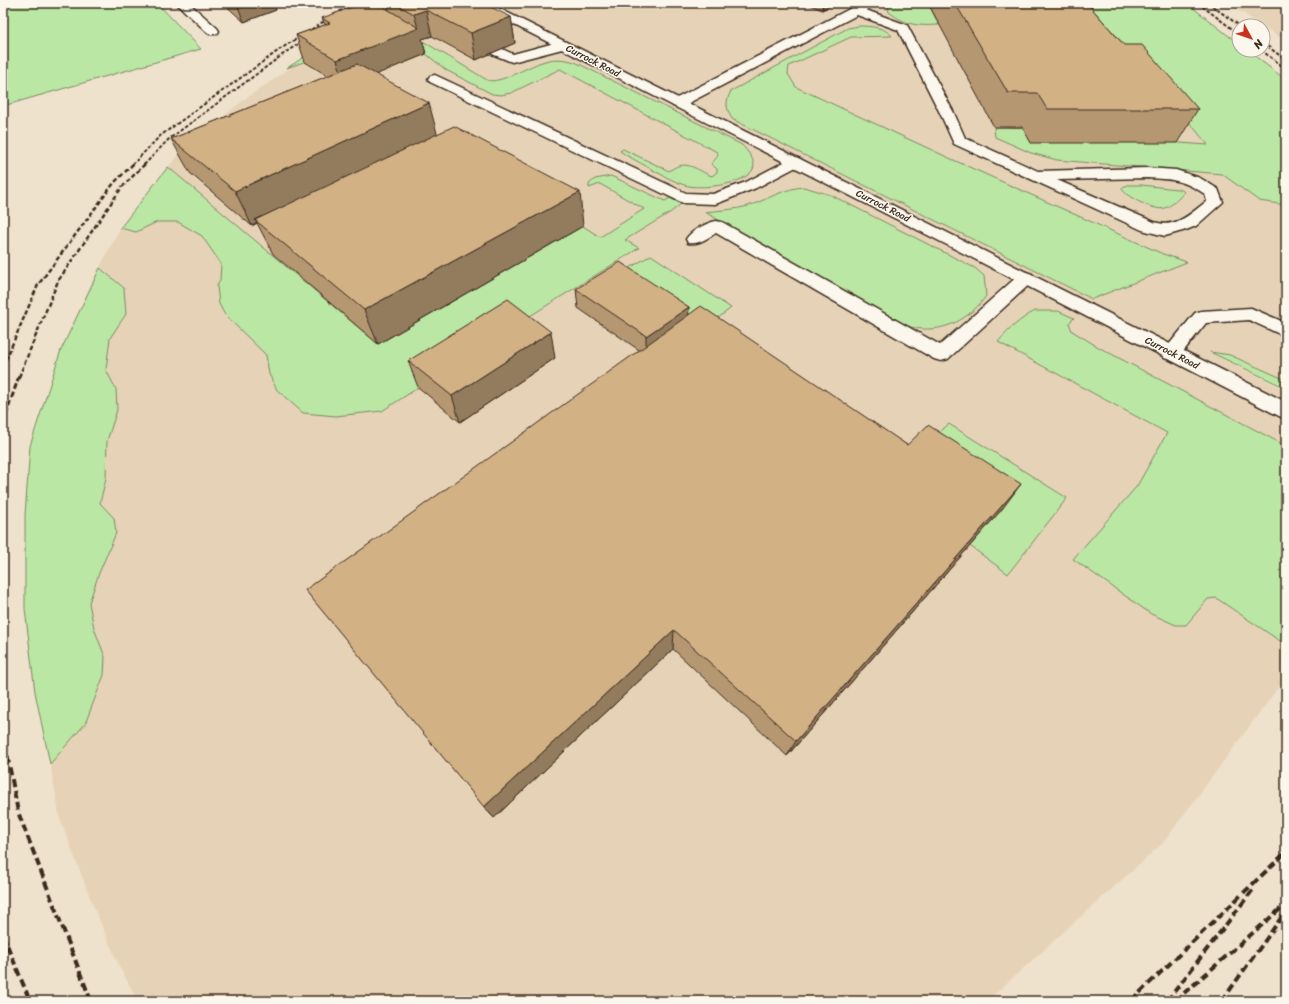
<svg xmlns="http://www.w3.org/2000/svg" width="1289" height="1004" font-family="Sriracha,sans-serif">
<rect width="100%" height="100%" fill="#efe2cd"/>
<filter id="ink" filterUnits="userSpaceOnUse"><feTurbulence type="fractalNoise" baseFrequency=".025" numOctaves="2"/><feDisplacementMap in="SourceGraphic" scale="8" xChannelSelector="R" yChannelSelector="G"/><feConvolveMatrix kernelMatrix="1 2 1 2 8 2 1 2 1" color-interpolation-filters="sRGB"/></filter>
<g filter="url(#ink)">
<path fill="#e6d3b7" d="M387,3H1061L1151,76L1208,145L1031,143L1022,127H994L1057,160L1222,174L1275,203L1286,205V380L1230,355L1211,353L1286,390V677L1163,843L987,1001H138L120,968L94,908L60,819L50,764L35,692L25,609V515L30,446L61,350L90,286L120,228L168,167L190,143L246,98Z
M1227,3H1286V37H1279Z"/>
<path fill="#bbe7a4" stroke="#7b8861" d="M3,3H157L201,49L3,106Z
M387,3H409L421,40L487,80C499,85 530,65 545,61C555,58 565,59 575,62L742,145C747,151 757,161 753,169C746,185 699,190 684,185C665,178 643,164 626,155L620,151L623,149L669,171C685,159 694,168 709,175L712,176L717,172V169L711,164L718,156L717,152L560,69L511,93L501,95L492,94L446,70L426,54L339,49L287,68Z
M894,3H928L939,25C918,26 907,26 889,12L888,8Z
M1061,3H1187L1239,44V50H1247L1286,80V205L1259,201L1222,174L1057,160L1031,153L995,137L994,127C1065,127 1136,141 1208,145L1151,76Z
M859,26C870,26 885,27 892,36L851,37L789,66L788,74L796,87L947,157L1163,254L1187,262L1092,299L732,119C726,108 725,102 731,91L848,28Z
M168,167L378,344L583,226L600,237L644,209L600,184L589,188V184L595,179L611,176L665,201L670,198L681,204L671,212L625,240L639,248L514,326L382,411L336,416L303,413L277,390L269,374L266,355L225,315L219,304L217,286L220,280L221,264L202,236L178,222H157L136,232L120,228Z
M1128,185H1141L1177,189L1182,190L1184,192C1180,198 1171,206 1165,208C1156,212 1126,197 1122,189L1123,187Z
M804,187L831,195L975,268L984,276L986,296C972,316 950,330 924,329C901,328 880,313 861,302C808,273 757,242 705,212C720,210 734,210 748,206C767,200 784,188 804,187Z
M651,255L731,308L699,333L610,280Z
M100,268L124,288L126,314L110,338L106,370L116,389L117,410L107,441L106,478L100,503L114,518L116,533L99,573L89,603L94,628L105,657L104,675L85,724L50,764L35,692L25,609V515L30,446L61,350Z
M1035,311H1058L1074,318L1069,323L1072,331L1100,348L1286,446V645L1216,598L1208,599L1186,625H1176L1151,614L1073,559L1137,486L1167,433L998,342C1009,329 1020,319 1035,311Z
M1210,352L1230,355L1286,380V388Z
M949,424L1067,498L1008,574L970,546L1003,507L916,450Z"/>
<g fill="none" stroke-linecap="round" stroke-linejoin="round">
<g stroke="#3b2a1e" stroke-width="3">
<path id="service" d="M861,3H873L872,6L866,10L907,25L954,113L965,138L1038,171L1147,168L1176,170L1200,178L1218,189L1223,202L1196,226L1186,230L1165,236L1142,230L954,144L940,113L898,30L857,15L683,106L678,107L673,106L671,103L673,100ZM1147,178C1173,179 1183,180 1205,194L1207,201C1190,214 1176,229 1154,222L1057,180Z
M562,41L566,42L568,45L566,48L512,62L492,54L490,51L492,48H500L513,54Z
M435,75L686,193L713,194L746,182L790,159L795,158L800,159L802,162L800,165L756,188L721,202L715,204L683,203L430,82L428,79L430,76Z
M716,221L722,222L940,345L1020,274L1026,272L1032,274L1035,278L1032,282L948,359L941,361L934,359L716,233C707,238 699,245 688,243L686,239C691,231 706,223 716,221Z
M1251,308L1286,323V337L1249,320L1206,323L1178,358L1171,360L1164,358L1162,353L1195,313L1201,311Z"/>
</g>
<g stroke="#3b2a1e" stroke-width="3">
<path id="minor" d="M176,3H189L217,28L219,31L217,34H209Z"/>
</g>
<g stroke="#3b2a1e" stroke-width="3">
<path id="tertiary" d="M473,3H488L1286,402V419L1279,416L957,250L475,5Z"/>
</g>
<use href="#service" fill="#fbf7ec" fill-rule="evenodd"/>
<use href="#minor" fill="#fbf7ec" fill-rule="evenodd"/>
<use href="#tertiary" fill="#fbf7ec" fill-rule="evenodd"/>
<path stroke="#3b2a1e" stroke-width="2" stroke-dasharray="3.5 2" stroke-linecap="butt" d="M1198,3L1239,34
M1208,3L1240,26
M1263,43L1286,60
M1261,50L1286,69
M132,165L160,136L282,48L353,3
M144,165L169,139L289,50L308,38"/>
<path stroke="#3b2a1e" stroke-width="2.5" stroke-dasharray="4.5 2.5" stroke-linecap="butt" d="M3,366L38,285L114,183L133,164
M19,377L58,281L122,187L145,164"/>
<path stroke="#3b2a1e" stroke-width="3" stroke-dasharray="6 3" stroke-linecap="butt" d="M3,424L19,376"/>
<path stroke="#3b2a1e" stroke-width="4" stroke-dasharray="8 4" stroke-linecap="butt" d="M3,732L18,812L91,1001
M3,935L30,1001
M1131,1001L1286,852
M1167,1001L1255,887
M1175,1001L1286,904
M1222,1001L1286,911"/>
</g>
<path fill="#b59872" stroke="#3b2a1e" d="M223,3H274L276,10L244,22Z
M387,3H467L511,17L515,43L476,60L432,36L422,39L426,54L376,74L437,134L583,226L378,344L273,254L257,223L252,226L190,173L171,139L328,76L305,62L296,35L325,25L322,18L389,10Z
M806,3H835L822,10Z
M928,3H1087L1124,45L1198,109L1177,143H1031L1022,127H994Z
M576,289L689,307L688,314L907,445L1003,508L787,756L673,649L494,818L484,807L639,350L578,308Z
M555,358L460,422L418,387L408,361Z"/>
<path fill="#937c5d" stroke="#3b2a1e" d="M239,3H274L276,10L244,22L237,4Z
M823,3H835L822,10Z
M426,10L432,36L422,39L426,54L346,87L337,60L418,28L414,14Z
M511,17L515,43L476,60L471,33Z
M429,103L438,137L255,220L257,223L252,226L235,191Z
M580,192L583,226L378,344L364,310Z
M689,307L688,325L646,355V336Z
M551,332L555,358L460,422L452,396Z
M1021,484L1003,508L787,756L796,741Z
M674,630L673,649L494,818L484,807Z"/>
<path fill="#d2b185" stroke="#3b2a1e" d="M364,3H377L419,28L337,60L296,35L330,23L322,18Z
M394,3H467L470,4L472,3H483L511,17L471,33L426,10L414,14Z
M955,3H1087L1124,45H1142L1198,109H1047L1037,93H1008Z
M357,64L429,103L235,191L171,139Z
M454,126L580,192L364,310L255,220Z
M620,262L689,307L646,336L576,289Z
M508,299L551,332L452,396L408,361Z
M701,306L907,445L928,425L1021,484L796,741L674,630L484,807L305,590Z"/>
</g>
<g text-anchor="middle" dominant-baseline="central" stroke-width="3" stroke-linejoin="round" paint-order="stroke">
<g font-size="10" fill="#3b2a1e" stroke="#fbf7ec">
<text transform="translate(593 61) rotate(27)">Currock Road</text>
<text transform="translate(883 206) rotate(27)">Currock Road</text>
<text transform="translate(1172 353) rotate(27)">Currock Road</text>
</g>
</g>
<rect width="1289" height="1004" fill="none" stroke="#fbf7ec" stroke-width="16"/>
<rect x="8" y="8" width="1273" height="988" fill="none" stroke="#3b2a1e" stroke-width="1.5" filter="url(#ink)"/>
<g transform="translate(1251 38) rotate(130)"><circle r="19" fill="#fbf7ec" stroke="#aea59a"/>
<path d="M0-3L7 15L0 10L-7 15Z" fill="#c8321e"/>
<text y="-6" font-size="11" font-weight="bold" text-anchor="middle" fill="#3b2a1e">N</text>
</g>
</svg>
